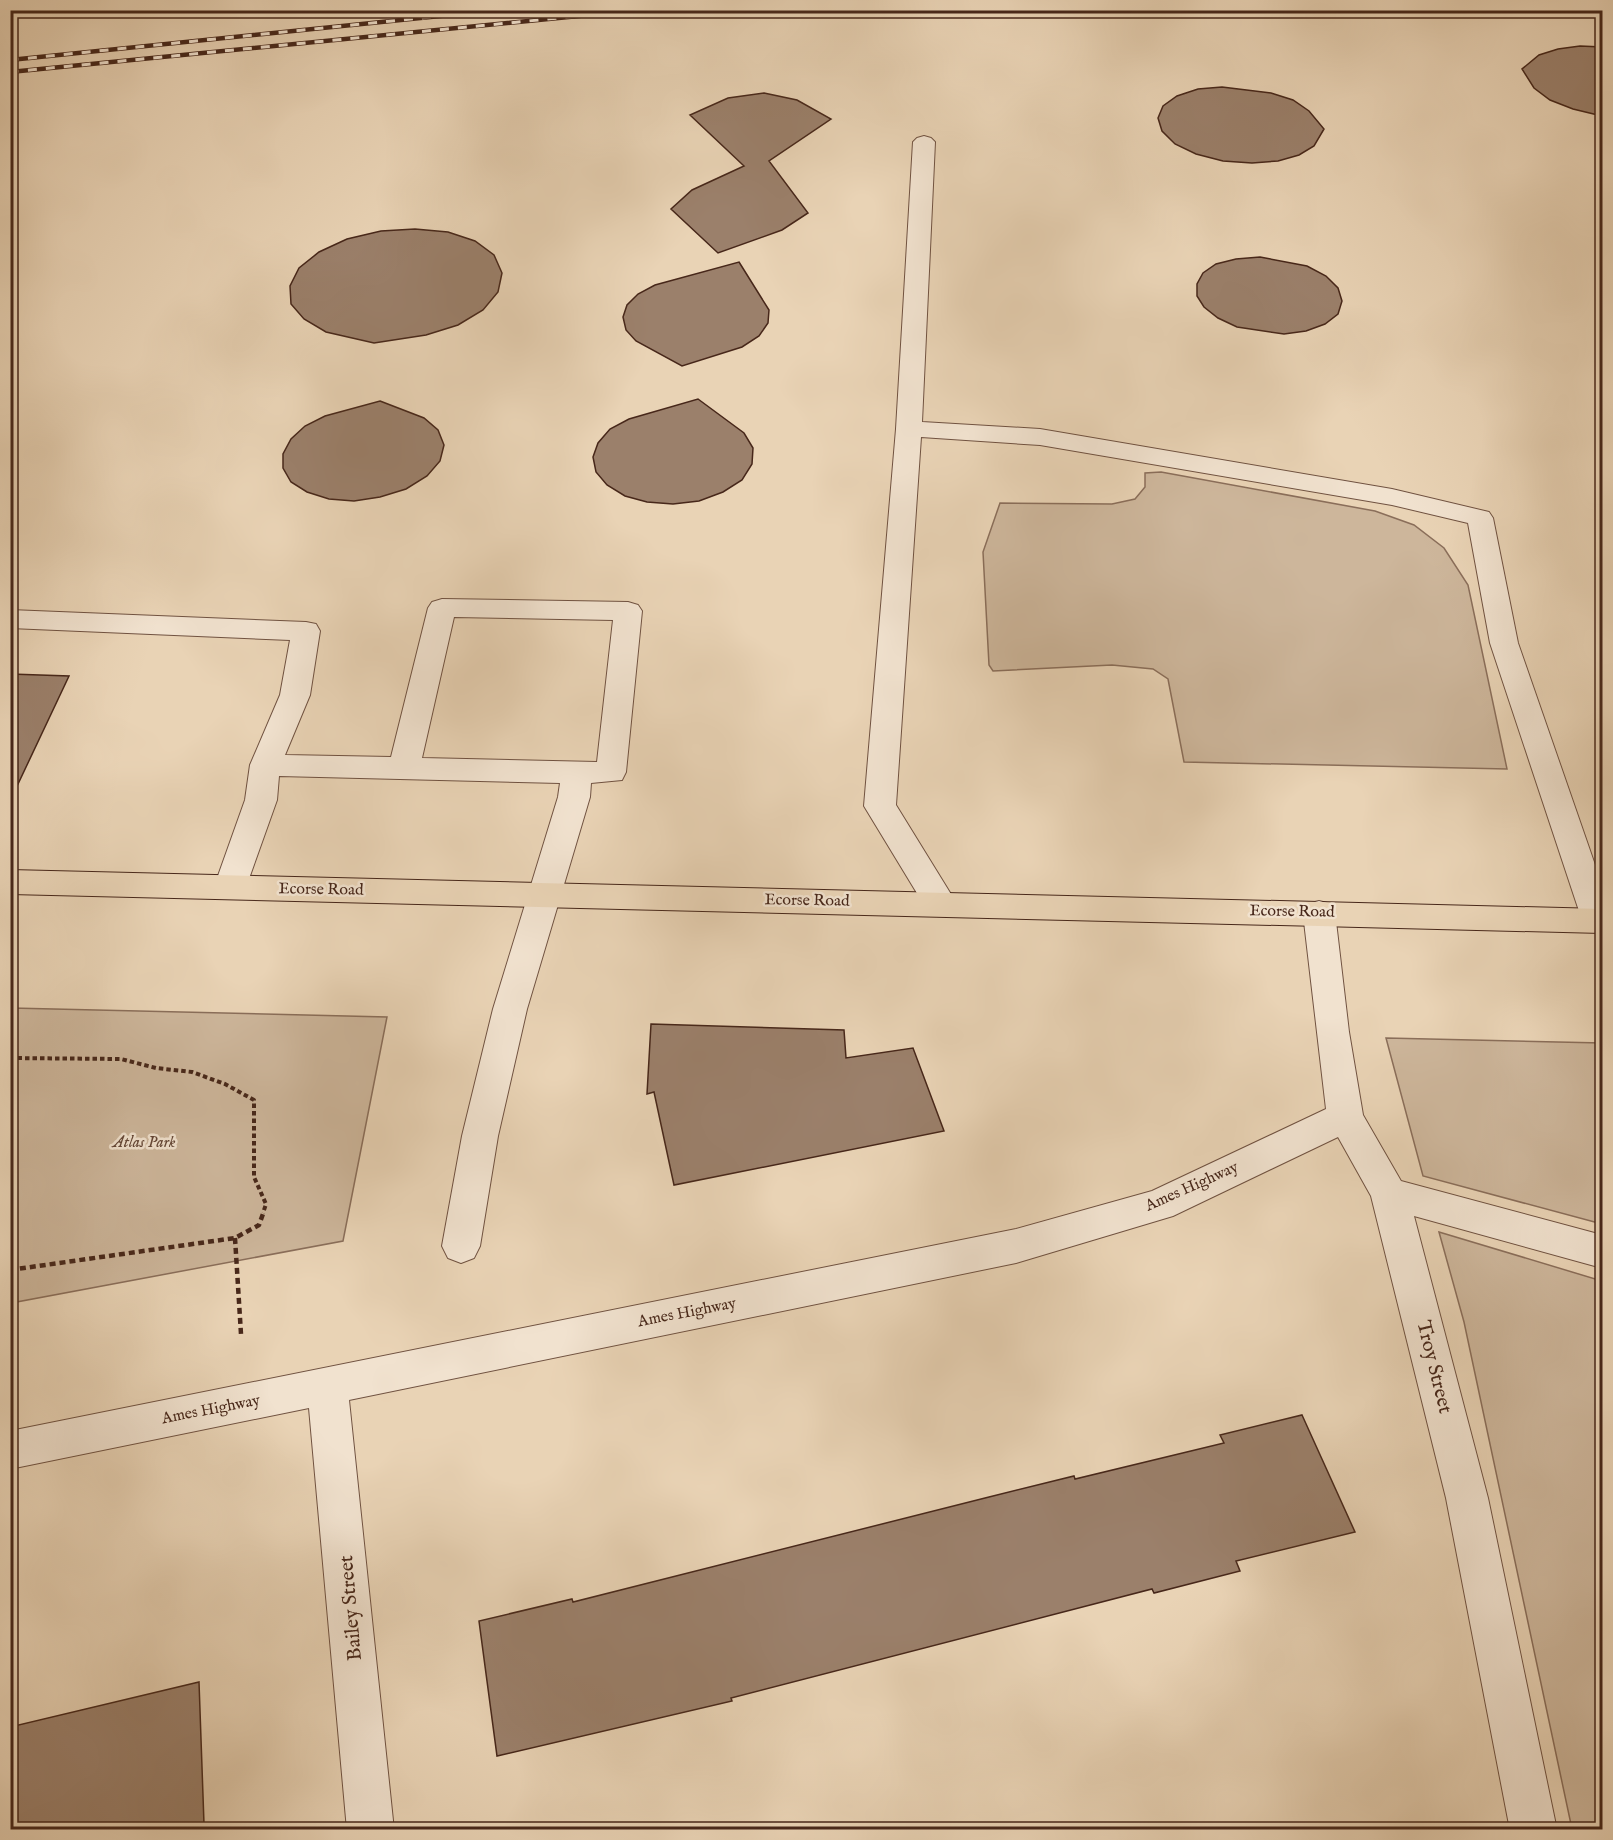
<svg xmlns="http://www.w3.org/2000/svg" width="1613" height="1840" font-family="'IM FELL English',serif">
<rect width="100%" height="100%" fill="#e9d3b5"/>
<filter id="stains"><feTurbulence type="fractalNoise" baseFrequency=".00333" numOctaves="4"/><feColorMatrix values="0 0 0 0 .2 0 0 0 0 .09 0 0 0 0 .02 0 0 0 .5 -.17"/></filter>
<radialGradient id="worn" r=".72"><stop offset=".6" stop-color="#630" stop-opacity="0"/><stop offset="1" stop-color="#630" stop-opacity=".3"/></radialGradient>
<path fill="#cdb69b" stroke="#8a6e5a" stroke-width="1.5" d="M1161,472L1375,511L1414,525L1444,548L1468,585L1507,769L1184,762L1168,679L1153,669L1112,665L993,671L989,665L983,552L1000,503L1112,504L1135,499L1145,487V473Z
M11,1008L387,1017L343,1241L11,1303Z
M1386,1038L1602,1043V1224L1423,1176Z
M1439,1232L1602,1281V1829H1572L1464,1322Z"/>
<path fill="#9b806b" stroke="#47271a" stroke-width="1.5" d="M1580,46L1602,47V116L1573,109L1550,100L1534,88L1522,69L1539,55L1558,49Z
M1222,87L1271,93L1293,100L1309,111L1324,129L1314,146L1299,155L1278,161L1252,163L1223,161L1196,154L1175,144L1162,131L1158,118L1163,106L1177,96L1198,89Z
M764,93L797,100L831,119L769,161L808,213L782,230L718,253L671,209L692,190L744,166L690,115L728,98Z
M415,229L448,232L475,241L494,255L502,273L498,292L483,310L458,325L426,335L374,343L326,332L304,319L291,304L290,286L299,268L319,252L347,239L381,231Z
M1260,257L1307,266L1326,276L1338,288L1342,301L1338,314L1325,324L1306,331L1284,334L1237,327L1218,318L1204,307L1197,296V284L1203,273L1216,264L1236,259Z
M739,262L769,310L768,323L759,336L742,347L682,366L636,341L626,330L623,317L627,305L638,294L655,285Z
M698,399L744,433L753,448L752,464L742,480L723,492L699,501L673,504L647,502L625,496L607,485L596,472L593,457L598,443L610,429L629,419Z
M380,401L424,418L438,430L444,445L440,461L427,476L406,489L380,497L354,501L329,499L307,492L291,482L283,468V454L291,439L305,426L325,416Z
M10,674L69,676L10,801Z
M651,1024L844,1030L846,1058L913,1048L944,1131L674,1185L654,1092L647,1094Z
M1302,1415L1355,1532L1236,1561L1240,1571L1154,1593L1152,1589L731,1698L732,1701L497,1756L479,1621L572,1599L573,1602L989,1497L1074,1476L1075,1479L1224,1443L1220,1435Z
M199,1682L204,1824L182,1830H10V1727Z"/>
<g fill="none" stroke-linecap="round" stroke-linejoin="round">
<g stroke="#705241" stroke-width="2">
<path id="minor" d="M924,136L931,138L935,142L922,422L1040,429L1392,489L1489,512L1493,518L1518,643L1602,885V931L1586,929L1582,920L1490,643L1468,523L1392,505L1040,445L921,437L896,805L957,904L953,913L941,916L929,913L864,806L896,429L913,142L917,138Z
M442,599L628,602L638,605L642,611L626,772L622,780L591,783L590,797L527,1009L498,1136L480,1246L474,1258L461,1263L448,1258L442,1246L462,1136L493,1009L558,797L560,783L279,776L277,800L246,887L241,896L230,899L219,896L214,887L245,800L250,765L280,695L290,640L10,628V610L306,622L316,624L320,631L310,695L285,755L391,757L428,608L432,602ZM454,617L613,620L597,762L422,758Z
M1319,901L1331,904L1335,913L1349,1032L1363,1115L1401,1181L1602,1235V1268L1414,1216L1488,1498L1557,1830H1510L1446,1498L1371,1196L1338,1137L1173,1216L1016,1263L349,1400L394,1830H347L309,1408L10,1469V1431L1016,1229L1152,1191L1326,1109L1303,913L1307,904Z"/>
</g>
<g stroke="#47271a" stroke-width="2">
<path id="major" d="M10,870L1602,909V933L10,894Z"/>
</g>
<path stroke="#47271a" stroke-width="4" stroke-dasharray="4.5 3" stroke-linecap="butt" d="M10,1058L121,1059L156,1068L192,1072L225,1084L254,1100V1177L266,1204L263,1213"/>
<path stroke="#47271a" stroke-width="4.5" stroke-dasharray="6 4" stroke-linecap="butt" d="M235,1238L241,1334
M10,1270L235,1238L259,1225L264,1211"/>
<use href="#minor" fill="#f1e2cf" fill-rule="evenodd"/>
<use href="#major" fill="#e9d3b5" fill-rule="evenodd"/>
<g stroke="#47271a" stroke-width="4.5">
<path id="rail" d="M10,60L499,10
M10,72L640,10"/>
</g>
<use href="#rail" stroke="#f1e2cf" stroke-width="3" stroke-dasharray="9" stroke-linecap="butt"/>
</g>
<g text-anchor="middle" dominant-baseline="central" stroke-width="5" stroke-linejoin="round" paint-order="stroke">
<g font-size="16" fill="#47271a" stroke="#f1e2cf">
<text transform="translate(321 890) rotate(1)">Ecorse Road</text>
<text transform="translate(807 901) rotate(1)">Ecorse Road</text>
<text transform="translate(1292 912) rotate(1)">Ecorse Road</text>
<text transform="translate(1192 1187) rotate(-24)">Ames Highway</text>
<text transform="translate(687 1313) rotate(-11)">Ames Highway</text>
<text transform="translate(211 1410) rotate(-11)">Ames Highway</text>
</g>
<g font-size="16" font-style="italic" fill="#624434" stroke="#f1e2cf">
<text x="144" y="1143">Atlas Park</text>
</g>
<g font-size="20" fill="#47271a" stroke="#f1e2cf">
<text transform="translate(1434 1367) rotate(76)">Troy Street</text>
<text transform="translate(351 1608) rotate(-95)">Bailey Street</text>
</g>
</g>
<rect width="1613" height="1840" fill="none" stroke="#e9d3b5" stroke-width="36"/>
<rect x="12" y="12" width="1589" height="1816" fill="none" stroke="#47271a" stroke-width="3"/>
<rect x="18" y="18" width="1577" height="1804" fill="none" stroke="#47271a" stroke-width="1.5"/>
<rect width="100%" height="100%" filter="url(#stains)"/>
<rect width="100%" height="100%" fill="url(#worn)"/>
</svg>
